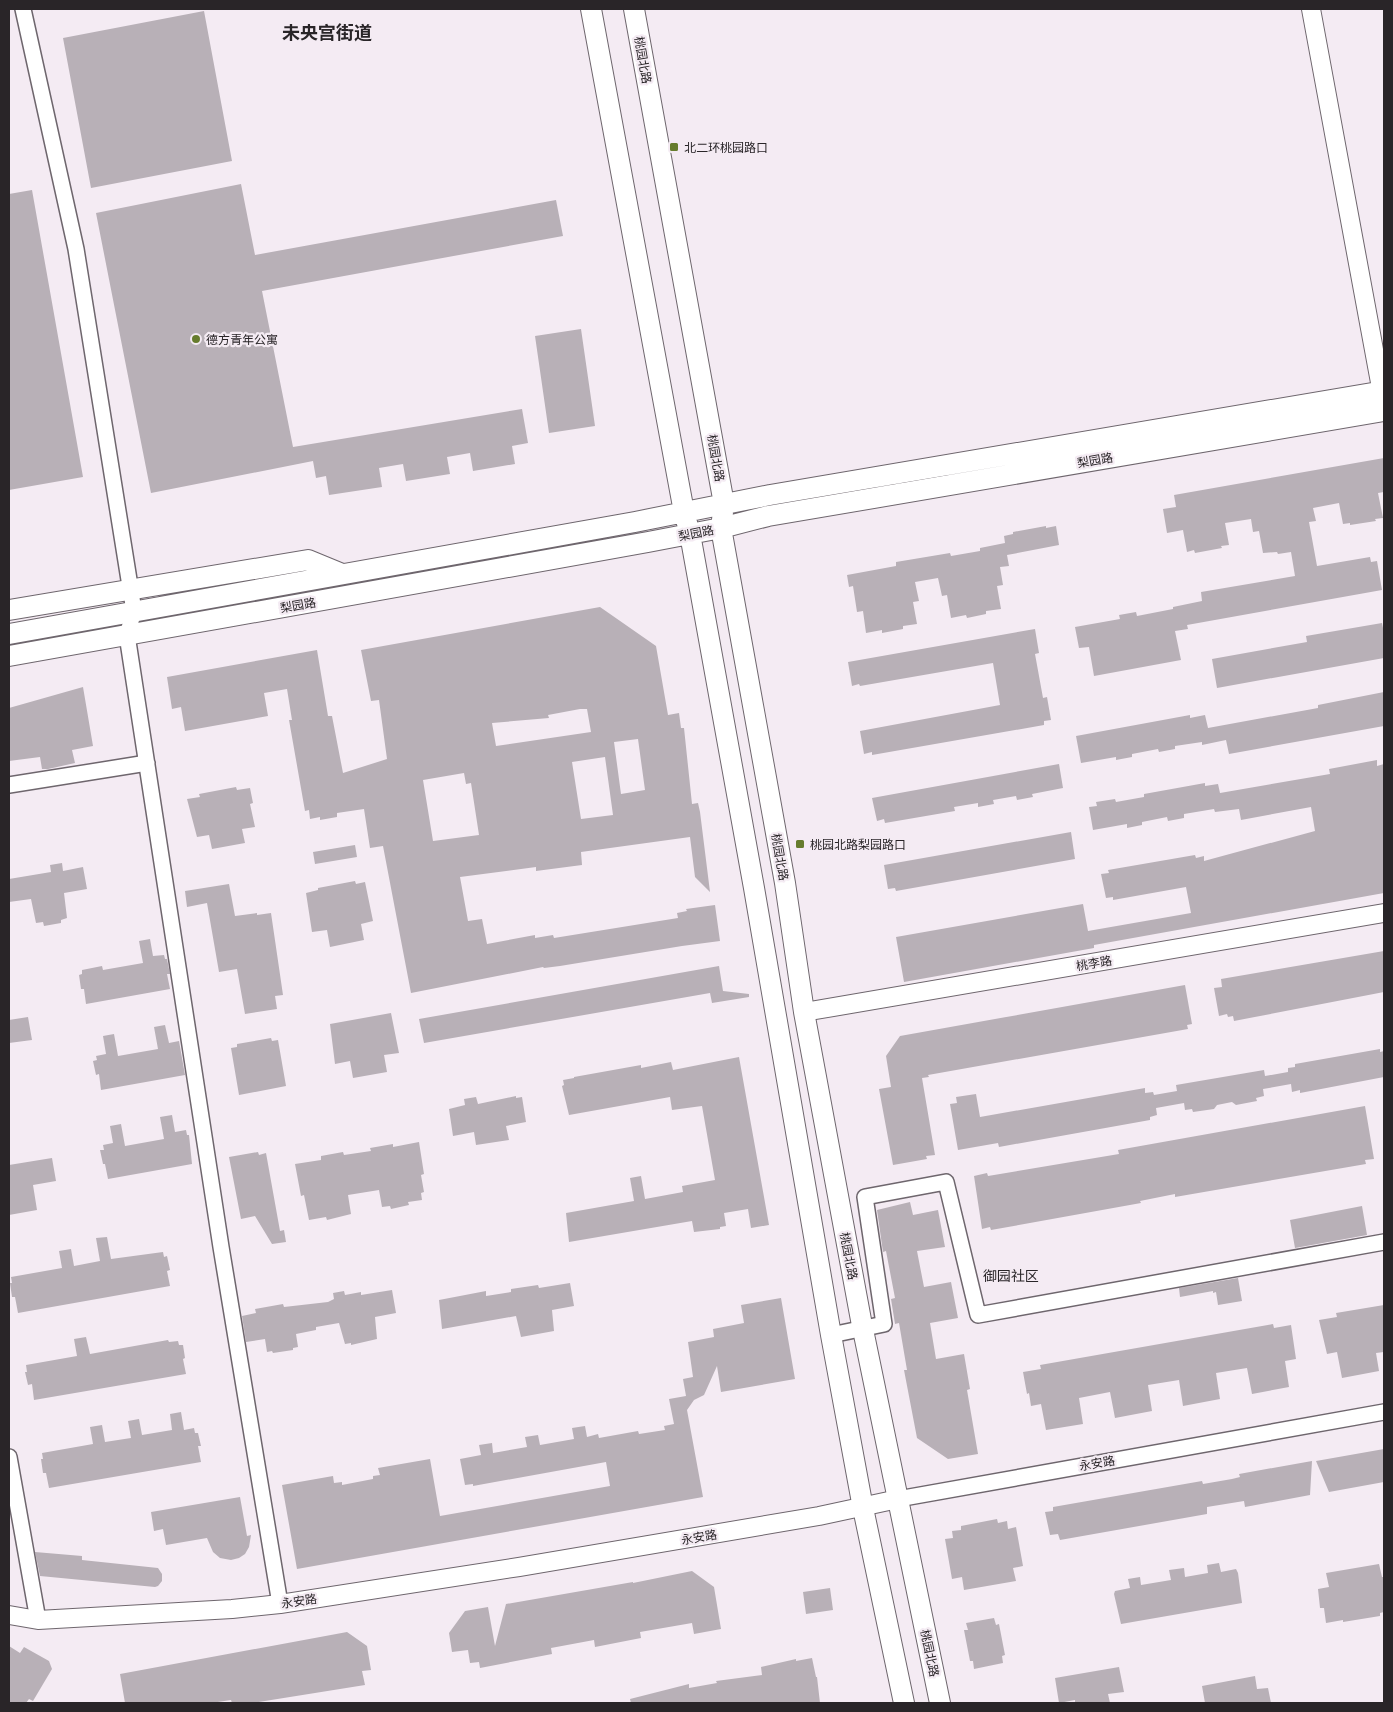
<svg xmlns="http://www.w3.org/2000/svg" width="1393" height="1712" font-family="Inter,'Noto Sans SC',sans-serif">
<rect width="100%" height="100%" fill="#f4ebf3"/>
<path fill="#b8b0b7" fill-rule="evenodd" d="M204,11L232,161L91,188L63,38Z
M241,184L255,255L556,200L563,236L262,291L293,447L522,409L528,443L512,446L515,464L473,471L470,453L447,457L450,474L406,481L403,464L379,468L382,487L329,495L326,476L316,478L313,461L151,493L96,213Z
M32,190L83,477L9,490V194Z
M581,329L595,426L549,433L535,336Z
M1384,458V492L1378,493L1383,518L1375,519L1376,521L1350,525V523L1343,524L1339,503L1313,508L1316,521L1309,522L1317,566L1370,557L1371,562L1377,561L1382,590L1187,625L1188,629L1175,631L1181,660L1094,676L1089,647L1079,648L1075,627L1120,619L1119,615L1136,612L1137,616L1173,609V607L1202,601L1201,592L1295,576L1291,552L1278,554L1277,552L1263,553L1259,531L1253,532L1251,519L1225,523L1229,545L1221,546L1222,548L1195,553L1194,550L1187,552L1183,530L1167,533L1163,509L1176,507L1174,495Z
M1046,526V528L1056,526L1059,545L1007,555L1009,566L1000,567L1003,585L997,586L1001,609L986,611V614L967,618L966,615L951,618L947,595L942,596L938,578L915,582L919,601L913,602L917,624L903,626V629L882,633V630L866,633L863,611L857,612L853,586L849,587L847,575L896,566V562L950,553L951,556L980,551V548L1005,543L1004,536L1013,534V532Z
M600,607L656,646L668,715L679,713L681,728H684L692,804L698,803L700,812L710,892L695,877L690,837L581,852L582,865L536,871V867L460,877L468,921L482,919L487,944L535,935V938L553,935L554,938L678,918L677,913L687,911L686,909L715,905L720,941L682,946L560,966L544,968L543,967L411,993L383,846L370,848L364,809L337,813V817L320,820V817L310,819L309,810L305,811L289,720H292L287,689L264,693L268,716L185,731L181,707L172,709L167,677L317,650L328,716H332L343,773L387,759L379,700L371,701L361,650ZM580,709H587L591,732L496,746L492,723L549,718L548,715ZM638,739L645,790L621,794L614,742ZM605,757L613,815L581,819L572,762ZM464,773L466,784L471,783L479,835L433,841L423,780Z
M1382,623L1383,628H1384V658L1217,688L1212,659L1307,642L1306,636Z
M1035,629L1039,653L1035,654L1043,698L1047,697L1051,720L1044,721V725L872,755V752L864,754L860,731L1000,705L993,663L860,686L859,684L852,686L848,662Z
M83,687L93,746L72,750L75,763L48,769H42L40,757L9,761V708Z
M1384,692V726L1229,754L1226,740L1202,745V742L1175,746V749L1159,752L1158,749L1132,754V757L1116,760V757L1081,763L1076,736L1190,715V718L1205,715L1208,728L1318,708V705Z
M1377,760V766L1384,764V893L1094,945V948L904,982L896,937L1083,904L1088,931L1191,913L1186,887L1113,900V897L1106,898L1101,874L1109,873L1108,870L1195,855L1196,858L1204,856V861L1315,831L1311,807L1241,820L1239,809L1215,812L1214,809L1184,814V818L1168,821L1167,817L1142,822V825L1127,828V824L1093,830L1089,807L1097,806L1096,802L1115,799L1116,802L1144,797V794L1205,783V786L1218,784L1220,793L1330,774L1329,769Z
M1059,764L1063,788L1032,794L1033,797L1017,800L1016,796L993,800L994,804L978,807V803L954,807L955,811L885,823L884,819L877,821L872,798Z
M236,787L237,790L250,788L253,803L250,804L255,827L242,829L245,843L212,849L209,835L197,837L187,799L200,797L199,794Z
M1071,832L1075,859L896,891L895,888L888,889L884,865Z
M355,845L357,857L315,864L313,852Z
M62,863L63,871L83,867L87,889L64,893L67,918L61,920V923L44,926L43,922L36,923L31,899L9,902V879L51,872L50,865Z
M355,881L356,884L365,882L373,921L361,924L364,940L330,947L327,930L312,932L306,893L318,890V888Z
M229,884L235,916L257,913V915L271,913L283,995L275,996L277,1009L245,1014L237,969L219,972L207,903L187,907L185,891Z
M150,939L153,956L164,955L165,959H167L170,974H167L170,989L86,1004L84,989H81L79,975L82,974V970L102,966L103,970L143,963L139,941Z
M1384,951V992L1234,1021L1233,1016L1228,1017L1227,1014L1219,1016L1214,988L1222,987L1221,979Z
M719,966L723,991L749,994V997L712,1003L710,993L424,1043L419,1019Z
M1185,985L1192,1024L1187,1025L1188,1029L928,1075L929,1077L922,1078L935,1155L926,1156L927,1159L893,1165L879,1089L891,1087L886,1056L900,1036Z
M391,1013L399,1053L384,1055L387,1072L353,1078L350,1061L335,1064L330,1024Z
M28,1017L32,1040L9,1043V1020Z
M165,1025L169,1043L179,1041L185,1075L101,1090L99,1074L96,1075L93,1061L97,1060L96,1056L106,1054L103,1036L114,1034L118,1056L158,1049L154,1027Z
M271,1038L272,1041L278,1040L286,1086L239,1095L231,1048L237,1047V1044Z
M1380,1049V1052L1384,1051V1077L1300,1093V1090L1292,1092L1291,1084L1263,1089L1264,1096L1256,1098L1257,1101L1236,1105L1232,1102L1217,1105L1214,1109L1193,1112L1192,1109L1185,1110L1184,1103L1156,1108L1157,1115L1150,1117V1120L999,1147L998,1143L958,1150L950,1104L957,1103L956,1097L976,1094L980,1117L1145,1088V1093L1153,1092L1154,1095L1177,1091L1176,1085L1264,1070L1265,1076L1288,1072V1068L1295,1067V1064Z
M739,1057L769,1225L751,1228L748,1209L724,1213L726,1226L720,1227V1229L694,1232L692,1221L569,1242L566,1213L634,1201L630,1178L641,1176L645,1199L683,1192L682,1186L715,1180L702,1106L672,1110L670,1097L569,1115L562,1086L564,1085L563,1080L574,1078V1077L641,1065V1068L671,1062L673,1070Z
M516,1096V1098L522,1097L526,1122L506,1126L509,1140L476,1145L474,1132L453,1136L449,1109L465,1105L464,1099L476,1097L478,1104Z
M1365,1106L1374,1159L1365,1160L1366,1164L1175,1197V1194L1140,1201L1141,1203L991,1230L990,1227L982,1229L974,1176L987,1173L988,1176L1119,1154L1118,1150Z
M172,1115L175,1132L186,1130L187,1135H189L192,1164L108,1179L105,1164H103L100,1150H104L103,1145L113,1143L110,1126L121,1124L125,1146L164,1139L160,1117Z
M419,1142L424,1174L421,1175L424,1192L421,1193L422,1200L408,1202L409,1205L391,1209L390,1206L382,1207L379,1190L348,1195L351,1214L327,1220L326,1217L309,1220L304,1195L301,1196L295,1164L321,1160V1156L343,1152L344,1155L371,1151L370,1148L393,1144V1147Z
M258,1152L259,1155L266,1153L280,1231L284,1230L286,1242L272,1244L255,1216L241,1219L229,1157Z
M52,1158L56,1181L33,1185L37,1210L9,1215V1165Z
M910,1202L913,1215L938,1210L945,1247L917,1251L924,1287L951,1282L958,1318L930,1323L936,1359L964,1354L970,1389L967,1390L978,1454L948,1459L917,1438L904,1370H907L899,1323L895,1324L891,1299L895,1298L886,1251L883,1252L877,1210Z
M1362,1206L1367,1235L1295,1248L1290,1220Z
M107,1237L111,1259L163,1252L164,1257L167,1256L170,1270L167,1271L170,1286L18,1313L15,1297H12L10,1283H12L11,1277L62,1268L59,1251L71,1249L74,1266L100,1261L96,1238Z
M1238,1278L1242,1301L1218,1305L1216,1292L1213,1293V1291L1180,1297L1179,1288Z
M570,1283L574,1306L552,1310L554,1331L521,1337L516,1316L442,1329L439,1300L486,1291V1296L511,1292V1289L538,1285L539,1288Z
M392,1290L396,1313L375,1317L377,1339L351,1345V1343L345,1344L339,1323L316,1327V1330L296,1334L298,1347L293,1348V1350L273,1353L272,1351L267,1352L265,1339L246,1342L242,1316L256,1313L255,1309L283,1304L284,1307L328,1302L334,1299L333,1293L344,1291L345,1295L361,1292V1295Z
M781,1298L795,1379L721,1392L717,1366L704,1395L694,1400L687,1410L703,1497L297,1569L282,1485L333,1476L334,1483L342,1482V1485L373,1479V1476L380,1475L378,1468L430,1459L440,1516L610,1486L606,1462L473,1486V1484L465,1485L460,1459L481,1455L479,1445L492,1443L493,1453L527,1447L525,1437L538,1435L540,1445L574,1439L572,1428L585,1426L587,1437L598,1434L599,1438L638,1431L639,1434L665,1430L664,1426L674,1424L669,1399L686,1396L683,1379L693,1377L688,1342L714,1337L713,1329L744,1323L741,1305Z
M1384,1305V1352L1376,1353L1379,1371L1342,1378L1337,1352L1327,1354L1319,1320L1337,1317L1336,1313Z
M1273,1324L1274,1328L1291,1325L1296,1359L1285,1361L1289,1387L1252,1394L1247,1368L1216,1373L1220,1399L1183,1406L1179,1380L1148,1385L1152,1411L1115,1418L1110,1392L1079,1398L1083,1424L1046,1430L1041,1404L1031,1406L1029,1393L1027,1394L1023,1372L1041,1369L1040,1365Z
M86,1337L90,1354L168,1340L169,1342L178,1341L179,1345H183L185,1358L183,1359L186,1374L34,1400L32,1384L28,1385L25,1372H27L26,1365L77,1356L74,1339Z
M181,1412L184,1430L194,1428L195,1433H198L201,1446H198L201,1462L49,1488L46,1473H43L41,1459H43L42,1453L93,1444L90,1427L102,1425L105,1442L131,1438L128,1421L139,1419L142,1435L172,1430L170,1414Z
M1384,1449V1482L1329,1492L1316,1461Z
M1312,1461L1310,1495L1245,1507L1244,1501L1207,1507V1514L1060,1540L1058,1534L1050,1535L1045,1512L1053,1511V1507L1202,1481L1203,1484L1232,1479L1240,1477L1239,1474Z
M240,1497L247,1536L251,1535L249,1547L245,1554L239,1558L231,1560L220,1558L213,1552L207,1538L166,1545L163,1529L154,1531L151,1512Z
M997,1519L998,1523L1007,1521L1008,1529L1016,1527L1023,1566L1013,1568L1016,1581L964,1590L962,1577L952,1579L945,1539L953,1538L952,1531L961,1530V1526Z
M35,1552L82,1556V1560L158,1568L162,1574V1581L158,1586L155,1587L40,1576Z
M1219,1563L1221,1572L1236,1569L1238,1573L1242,1603L1121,1624L1114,1594L1115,1591L1130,1588L1128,1579L1140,1577L1141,1585L1171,1580L1169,1570L1184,1568L1185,1577L1208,1573L1207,1565Z
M1379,1564L1382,1577H1384V1612L1380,1613V1616L1343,1622V1620L1326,1623L1324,1608H1320L1318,1589L1329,1587L1326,1573Z
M692,1571L714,1587L721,1629L694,1634L692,1623L640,1632L641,1638L595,1647L594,1640L551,1648L552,1654L480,1668L479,1662L470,1663L468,1650L452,1652L449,1633L465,1611L488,1607L495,1646L506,1604L633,1582V1583Z
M830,1588L833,1610L806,1614L803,1592Z
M994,1618L996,1625L999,1624L1005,1655L1002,1656L1003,1663L974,1669L973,1661H970L964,1630H968L966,1623Z
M347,1632L367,1646L371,1670L362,1671L365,1685L252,1703H232L231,1700L211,1703H125L120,1674Z
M9,1646L20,1653L24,1647L49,1661L52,1669L33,1701L29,1699L26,1703H9Z
M812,1658L816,1677H817L820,1703H631L630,1699L689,1684V1688L717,1683L716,1681L762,1675L761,1667L796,1659V1661Z
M1119,1667L1124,1692L1108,1694L1110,1703H1075V1700L1059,1703L1055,1678Z
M1255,1676L1257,1689L1268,1688L1271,1703H1205L1202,1686Z"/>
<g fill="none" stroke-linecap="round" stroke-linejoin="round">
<g stroke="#6e666d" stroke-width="18">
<path id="minor" d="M23,9L76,249L134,611L127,635L221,1247L280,1604
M9,785L147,763
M831,1335L884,1324L865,1197L946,1182L978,1315L1384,1242
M9,1457L38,1620
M898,1499L1384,1412"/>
</g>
<g stroke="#6e666d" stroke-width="20">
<path id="tertiary" d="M1311,9L1384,404
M804,1012L1384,913
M9,1615L38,1620L232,1609L280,1604L519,1567L819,1516L898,1499"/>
</g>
<g stroke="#6e666d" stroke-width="22">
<path id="secondary" d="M591,9L684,512L690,534L754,888L831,1335L863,1508L904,1703
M634,9L724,504L721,528L785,883L804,1012L861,1320L940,1703
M9,610L308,560L342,574
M9,634L635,522L770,495L1384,391
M9,656L648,542L721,528L768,516L1384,411"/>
</g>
<use href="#minor" stroke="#fff" stroke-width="15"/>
<use href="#tertiary" stroke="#fff" stroke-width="18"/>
<use href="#secondary" stroke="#fff" stroke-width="20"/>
</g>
<g fill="#667c2d" stroke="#f4ebf3" stroke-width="2">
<rect x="669" y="142" width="10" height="10" rx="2.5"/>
<circle cx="196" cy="339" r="5"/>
<rect x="795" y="839" width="10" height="10" rx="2.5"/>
</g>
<g text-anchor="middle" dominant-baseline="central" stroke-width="4.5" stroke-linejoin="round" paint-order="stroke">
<g font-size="12" fill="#292528" stroke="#f4ebf3">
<text transform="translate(643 60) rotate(80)">桃园北路</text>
<text transform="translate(716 458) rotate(80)">桃园北路</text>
<text transform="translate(1095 460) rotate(-10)">梨园路</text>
<text transform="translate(696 533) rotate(-11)">梨园路</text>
<text transform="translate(298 605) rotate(-10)">梨园路</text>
<text transform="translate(780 857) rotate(80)">桃园北路</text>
<text transform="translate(1094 963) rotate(-10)">桃李路</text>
<text transform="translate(849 1256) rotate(79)">桃园北路</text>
<text transform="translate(1097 1463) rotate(-10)">永安路</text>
<text transform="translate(699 1537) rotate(-10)">永安路</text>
<text transform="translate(299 1601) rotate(-8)">永安路</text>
<text transform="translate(930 1653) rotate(78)">桃园北路</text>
</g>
<g font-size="12" fill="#292528" stroke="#f4ebf3" text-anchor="start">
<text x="684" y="147">北二环桃园路口</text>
<text x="206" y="339">德方青年公寓</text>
<text x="810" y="844">桃园北路梨园路口</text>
</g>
<g font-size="14" fill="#292528" stroke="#f4ebf3">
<text x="1011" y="1275">御园社区</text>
</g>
<g font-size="18" font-weight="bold" fill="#292528" stroke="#f4ebf3">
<text x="327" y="32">未央宫街道</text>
</g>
</g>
<rect width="1393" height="1712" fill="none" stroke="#292528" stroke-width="20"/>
</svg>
